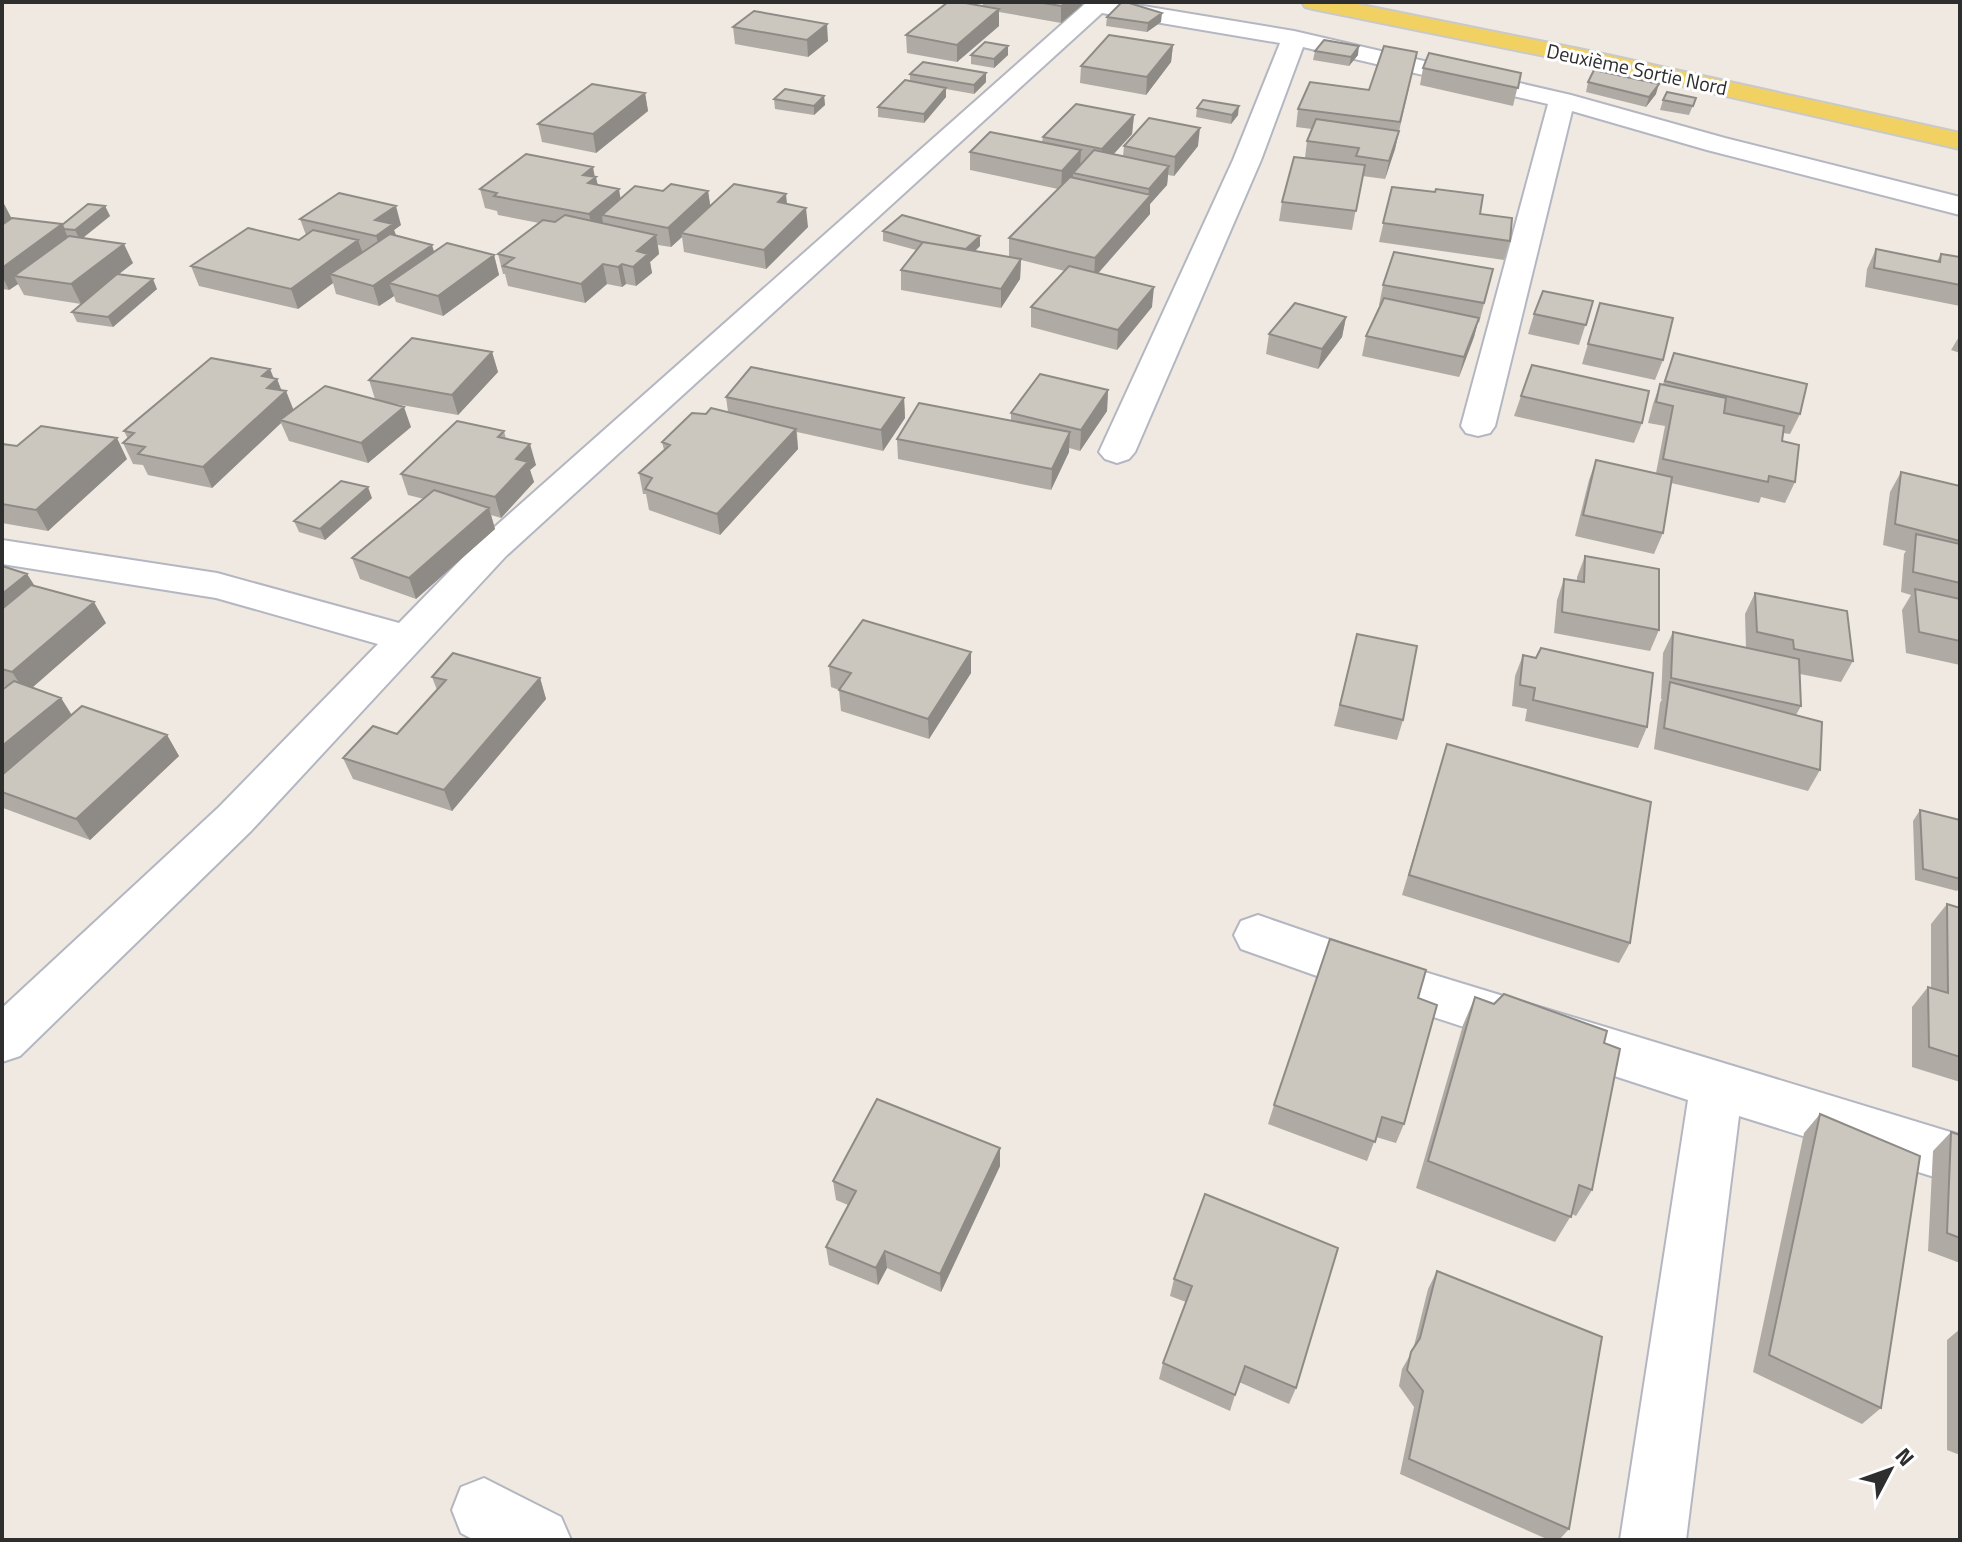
<svg xmlns="http://www.w3.org/2000/svg" width="1962" height="1542" font-family="'Titillium Web',sans-serif">
<rect width="100%" height="100%" fill="#efe9e1"/>
<g fill="none" stroke-linecap="round" stroke-linejoin="round">
<g stroke="#b4b7c1" stroke-width="4">
<path id="minor" d="M1087,2H1119L1294,31L1571,95L1725,138L1960,197V215L1707,150L1572,111L1495,426L1490,433L1478,436L1466,433L1461,426L1548,104L1303,47L1261,160L1135,452L1129,459L1117,463L1105,459L1099,452L1233,160L1280,43L1102,13L506,556L251,831L20,1056L2,1062V1008L219,807L378,644L216,598L2,564V540L217,573L399,623L480,540Z
M1258,915L1418,970L1960,1135V1185L1739,1116L1686,1540H1620L1688,1100L1418,1012L1241,949L1234,935L1241,921Z
M484,1478L561,1517L571,1540H474L461,1533L452,1510L461,1487Z"/>
</g>
<g stroke="#c9c9c9" stroke-width="4">
<path id="major" d="M1302,2H1347L1594,52L1960,133V149L1594,66L1313,9L1305,7Z"/>
</g>
<use href="#minor" fill="#fff" fill-rule="evenodd"/>
<use href="#major" fill="#f2d163" fill-rule="evenodd"/>
</g>
<path fill="#afaba4" d="M983,2H1082V5L1061,23L999,12V26L957,62L907,53L906,35L983,6Z
M1107,17L1161,22L1147,32L1106,26Z
M733,27L828,41L808,57L735,44Z
M1173,45L1171,62L1146,95L1080,83L1081,66Z
M1008,46V55L994,68L971,64V55Z
M1315,51L1358,55L1349,66L1313,60Z
M1417,52L1395,149L1385,179L1362,176L1352,230L1279,221L1282,202L1305,158L1307,141L1312,129L1296,127L1298,109L1369,90Z
M1423,68L1521,73L1513,106L1420,85Z
M986,73V82L974,94L946,89V97L924,123L878,117V107L910,81V74Z
M1588,82L1656,94L1646,107L1586,92Z
M645,93L648,111L596,153L542,142L538,124Z
M824,96L825,105L814,115L775,109L774,99Z
M1696,98L1689,115L1660,110L1663,100Z
M1197,108L1238,115L1231,124L1196,117Z
M1134,115L1132,134L1113,154L1123,156L1124,146H1198L1174,176L1168,175L1167,185L1150,204V214L1098,273L1152,307L1117,350L1031,327V307L1065,271L1021,260L1020,279L1001,308L901,290V270L916,250L883,241V231L980,246L975,251L1009,257V238L1058,189L970,170V152L1042,142L1043,137Z
M595,177L598,185L620,199L663,191H708L710,206L787,204L808,227L766,269L684,252L682,237L671,247L658,245L659,254L650,262L652,273L636,286L626,284L622,287L607,284L585,303L508,286L505,274H503L498,254L539,223L498,215L497,211L485,208L480,189Z
M1392,187L1435,192L1480,214L1510,241L1504,260L1379,242Z
M2,200L11,219L62,224L105,206L110,216L83,238L133,263L119,274L157,289L113,327L77,322L72,312L81,304L24,295L18,284L9,290L2,289Z
M300,219L401,225L394,230L396,235L434,252L494,255L499,275L443,316L396,302L394,296L379,306L336,294L333,283L298,309L199,286L191,266L299,240L306,235Z
M1876,249L1937,261L1941,254L1960,257V306L1865,287L1867,269Z
M1493,269L1479,323L1478,322L1474,337L1459,377L1362,356L1366,336L1380,305H1379L1383,285Z
M1593,301L1579,345L1528,334L1534,314Z
M1600,303L1663,360L1655,380L1582,364Z
M1346,317L1342,337L1318,369L1266,354L1269,334Z
M1960,335V353L1951,350Z
M492,352L498,372L458,415L385,402L411,427L368,463L289,441L281,423L212,488L148,475L143,465L133,464L123,443L128,439L124,431L274,379H277L281,390L286,391L293,411L375,399L369,380Z
M1674,353L1800,414L1790,434L1783,433L1782,441L1795,482L1785,503L1761,497L1759,503L1671,483L1663,533L1654,554L1575,536L1589,480L1596,460L1656,473L1665,426L1648,423L1653,404L1660,384H1663Z
M1108,390L1107,411L1080,451L1069,448V452L1051,490L898,459L897,439L1011,421V413Z
M1521,396L1642,423L1634,443L1514,416Z
M726,397L904,398L905,418L883,451L797,432L798,449L720,535L649,510L646,494H643L639,473L664,450L662,442L706,414L728,412Z
M504,431L506,439L536,465L530,470L534,482L501,518L491,515L495,529L416,599L360,579L352,558L424,499L408,495L401,474Z
M2,444L127,459L48,531L2,523Z
M1901,472L1960,486V665L1906,653L1902,610L1911,595L1901,592L1904,554L1906,551L1883,545L1890,492Z
M372,498L325,540L299,532L294,521Z
M1585,556L1659,630L1650,651L1554,633L1557,600L1564,579L1577,581V577Z
M2,566L27,574L35,586L106,623L33,687L61,698L72,715L167,735L179,756L90,840L3,808L2,806V690L6,687L2,686Z
M1755,593L1853,661L1841,682L1800,674L1801,706L1796,715L1820,770L1808,791L1654,749L1660,703L1662,699H1661L1663,653L1673,632L1746,648L1745,614Z
M1357,634L1403,720L1397,740L1334,726Z
M1523,655L1536,658L1647,727L1638,748L1525,721L1527,709L1512,706L1515,676Z
M829,666L971,673L929,739L841,711L839,690L831,687Z
M432,677L540,678L546,699L452,811L353,779L343,758L397,734L437,690Z
M1447,744L1630,943L1619,963L1402,895Z
M1920,810L1960,820V887L1957,891L1915,880L1913,821Z
M1947,904L1960,908V1082L1912,1067V1007L1928,987L1931,988V924Z
M1475,997L1604,1043L1592,1190L1576,1216L1572,1214L1555,1242L1416,1188L1463,1025Z
M1418,998L1404,1124L1396,1143L1376,1137L1367,1161L1268,1124L1274,1105Z
M1820,1114L1881,1408L1862,1424L1753,1372L1804,1133Z
M1951,1132L1960,1135V1263L1928,1251L1933,1151Z
M1000,1148V1166L941,1292L887,1268L878,1285L829,1265L826,1247L848,1205L836,1200L833,1181Z
M1205,1194L1296,1388L1289,1404L1239,1382L1230,1411L1159,1379L1163,1363L1186,1302L1170,1296L1174,1279Z
M1437,1271L1569,1529L1559,1540H1549L1400,1474L1414,1407L1399,1386L1402,1369L1413,1350L1428,1289Z
M1960,1329V1455L1947,1450V1340Z"/>
<path fill="#8e8b86" d="M1067,2H1082V5L1061,23V6Z
M999,9V26L957,62V45Z
M1162,13L1161,22L1147,32L1148,23Z
M827,24L828,41L808,57L807,40Z
M1173,45L1171,62L1146,95L1147,77Z
M1008,46V55L994,68V59Z
M1359,46L1358,55L1349,66L1351,57Z
M1417,52L1395,149L1385,179L1389,161L1399,131Z
M986,73V82L974,94V85Z
M1659,84L1656,94L1646,107L1649,97Z
M946,88V97L924,123V114Z
M645,93L648,111L596,153L593,134Z
M824,96L825,105L814,115V106Z
M1239,106L1238,115L1231,124L1232,115Z
M1134,115L1132,134L1101,168L1102,149Z
M1200,128L1198,146L1174,176L1175,157Z
M1081,150L1080,169L1073,173V177L1061,190L1062,171Z
M1169,166L1167,185L1150,204V214L1094,278L1095,258L1148,198L1149,189Z
M593,167L595,178L596,177L600,196L590,191L583,175Z
M619,189L622,208L602,215L603,224L593,233L589,214Z
M708,191L711,210L681,233L682,237L671,247L668,228Z
M786,194L788,213L778,202Z
M2,200L12,219L2,226Z
M105,206L110,216L80,240L75,230Z
M396,206L401,225L394,230L399,244L382,256L376,236L375,220Z
M806,208L808,227L766,269L764,250Z
M62,224L71,244L14,276L18,284L9,290L2,276V268Z
M656,235L659,254L650,262L652,273L636,286L633,267L637,251Z
M980,236V246L962,263V253Z
M358,240L365,259L330,274L333,283L298,309L291,289Z
M124,244L133,263L81,304L71,284Z
M432,245L438,264L389,283L394,296L379,306L373,286Z
M494,255L499,275L443,316L438,296Z
M1021,259L1020,279L1001,308V289Z
M603,264L607,284L585,303L581,284Z
M622,264L626,284L622,287L618,267Z
M153,279L157,289L113,327L108,317Z
M1154,287L1152,307L1117,350L1118,330Z
M1346,317L1342,337L1318,369L1322,349Z
M1479,318L1474,337L1459,377L1464,357Z
M492,352L498,372L458,415L452,395Z
M270,369L275,381L277,379L283,394L286,391L294,411L280,420L281,423L212,488L203,467L262,376Z
M1108,390L1107,411L1080,451L1081,430Z
M904,398L905,418L883,451L881,430Z
M404,407L411,427L368,463L361,443Z
M796,429L798,449L720,535L717,514Z
M1070,432L1069,452L1051,490L1052,469Z
M117,438L127,459L48,531L36,510Z
M530,444L536,465L530,470L534,482L501,518L495,497L516,459Z
M368,487L372,498L325,540L320,529Z
M489,508L495,529L416,599L409,578Z
M27,574L40,595L2,625V594Z
M94,602L106,623L26,693L12,672Z
M971,652V673L929,739L928,719Z
M540,678L546,699L452,811L444,790Z
M61,698L74,719L2,779V746Z
M167,735L179,756L90,840L76,819Z
M1000,1148V1166L941,1292L940,1274Z
M885,1251L887,1268L878,1285L876,1268Z"/>
<path fill="#cbc7bf" stroke="#8e8b86" stroke-width="2" d="M948,2H960L999,9L957,45L906,35Z
M1037,2H1067L1061,6Z
M1122,2H1126L1162,13L1148,23L1107,17Z
M754,11L827,24L807,40L733,27Z
M1109,35L1173,45L1147,77L1081,66Z
M1324,40L1359,46L1351,57L1315,51Z
M985,42L1008,46L994,59L971,55Z
M1384,46L1417,52L1400,122L1298,109L1310,82L1369,90Z
M1429,53L1521,73L1518,88L1423,68Z
M923,62L986,73L974,85L910,74Z
M1594,70L1659,84L1649,97L1588,82Z
M905,80L946,88L924,114L878,107Z
M592,84L645,93L593,134L538,124Z
M785,89L824,96L814,106L774,99Z
M1667,92L1696,98L1693,106L1663,100Z
M1203,100L1239,106L1232,115L1197,108Z
M1076,104L1134,115L1102,149L1043,137Z
M1149,118L1200,128L1175,157L1124,146Z
M1316,119L1399,131L1389,161L1356,156L1359,148L1307,141Z
M990,132L1081,150L1062,171L970,152Z
M1094,150L1169,166L1149,189L1073,173Z
M526,154L593,167L583,175L596,177L588,183L619,189L589,214L494,196L497,193L480,189Z
M1294,157L1365,165L1356,211L1282,202Z
M1070,177L1151,195L1095,258L1009,238Z
M671,184L708,191L668,228L602,215L635,186L663,191Z
M734,184L786,194L778,202L806,208L764,250L681,233Z
M1392,187L1435,192L1436,189L1483,195L1480,214L1512,218L1510,241L1383,223Z
M339,193L396,206L375,220L393,224L376,236L300,219Z
M88,204L105,206L75,230L64,229L62,225Z
M565,215L656,235L637,251L648,254L633,267L622,264L618,267L603,264L581,284L503,266L514,258L498,254L543,220L555,222Z
M902,215L980,236L966,249L922,242L883,231Z
M12,218L62,224L2,268V225Z
M248,228L299,240L313,230L358,240L291,289L191,266Z
M390,234L432,245L373,286L330,274Z
M69,236L124,244L71,284L14,276Z
M923,242L1021,259L1001,289L901,270Z
M447,243L494,255L438,296L389,283Z
M1876,249L1940,262L1941,254L1960,257V285L1874,268Z
M1394,252L1493,269L1484,303L1383,285Z
M1069,266L1154,287L1118,330L1031,307Z
M117,274L153,279L108,317L72,312Z
M1543,291L1593,301L1586,325L1534,314Z
M1384,298L1479,318L1464,357L1366,336Z
M1295,303L1346,317L1322,349L1269,334Z
M1600,303L1673,318L1663,360L1588,344Z
M412,338L492,352L452,395L369,380Z
M1674,353L1807,384L1800,414L1665,381Z
M211,358L270,369L262,376L277,379L267,388L286,391L203,467L138,454L145,447L123,443L134,433L124,431Z
M1532,365L1649,391L1642,423L1521,396Z
M751,367L904,398L881,430L726,397Z
M1040,374L1108,390L1081,430L1011,413Z
M1660,384L1726,398L1724,413L1784,426L1782,441L1799,445L1795,482L1769,476L1768,482L1663,459L1673,406L1656,402Z
M325,386L404,407L361,443L280,420Z
M919,403L1070,432L1052,469L897,439Z
M711,408L796,429L717,514L645,489L652,478L639,473L670,445L662,442L692,413L706,414Z
M457,421L504,431L498,437L530,444L516,459L528,462L495,497L401,474Z
M41,426L117,438L36,510L2,504V444L17,446Z
M1596,460L1672,477L1663,533L1583,515Z
M1901,472L1960,486V541L1895,524Z
M341,481L368,487L320,529L294,521Z
M434,490L489,508L409,578L352,558Z
M1916,534L1960,544V583L1913,572Z
M1585,556L1659,569V630L1562,612L1564,579L1584,582Z
M2,566L27,574L2,594Z
M31,585L94,602L12,672L2,669V609Z
M1915,589L1960,599V641L1919,632Z
M1755,593L1847,611L1853,661L1794,649L1793,640L1757,632Z
M863,620L971,652L928,719L839,690L851,673L829,666Z
M1673,632L1799,659L1801,706L1671,678Z
M1357,634L1417,646L1403,720L1340,705Z
M1541,648L1653,673L1647,727L1533,700L1535,688L1520,685L1523,655L1536,658Z
M453,653L540,678L444,790L343,758L373,726L397,734L446,680L432,677Z
M14,681L61,698L2,746V690Z
M1670,682L1822,722L1820,770L1664,728Z
M82,706L167,735L76,819L2,792V775Z
M1447,744L1651,802L1630,943L1409,875Z
M1920,810L1960,820V879L1923,869Z
M1947,904L1960,908V1057L1929,1047L1928,987L1948,993Z
M1330,939L1426,970L1418,998L1437,1005L1404,1124L1382,1117L1375,1142L1274,1105Z
M1504,994L1607,1031L1604,1043L1620,1049L1592,1190L1579,1185L1571,1217L1428,1161L1475,997L1494,1004Z
M877,1099L1000,1148L940,1274L885,1251L876,1268L826,1247L856,1191L833,1181Z
M1820,1114L1920,1156L1881,1408L1769,1355Z
M1951,1132L1960,1135V1238L1947,1233Z
M1205,1194L1338,1248L1296,1388L1245,1366L1235,1395L1163,1363L1192,1286L1174,1279Z
M1437,1271L1602,1337L1569,1529L1409,1459L1423,1391L1407,1370L1411,1352L1420,1338Z"/>
<g text-anchor="middle" dominant-baseline="central" stroke-width="6" stroke-linejoin="round" paint-order="stroke">
<g font-size="20" fill="#2e2e2e" stroke="#fff">
<text transform="translate(1637 69) rotate(12)">Deuxième Sortie Nord</text>
</g>
</g>
<rect width="1962" height="1542" fill="none" stroke="#2e2e2e" stroke-width="8"/>
<g transform="translate(1890 1470) rotate(49)" stroke="#ffffff" stroke-width="6" paint-order="stroke">
<path d="M0-6L14 30L0 20L-14 30Z" fill="#2e2e2e"/>
<text y="-12" font-size="22" font-weight="bold" text-anchor="middle" fill="#2e2e2e">N</text>
</g>
</svg>
